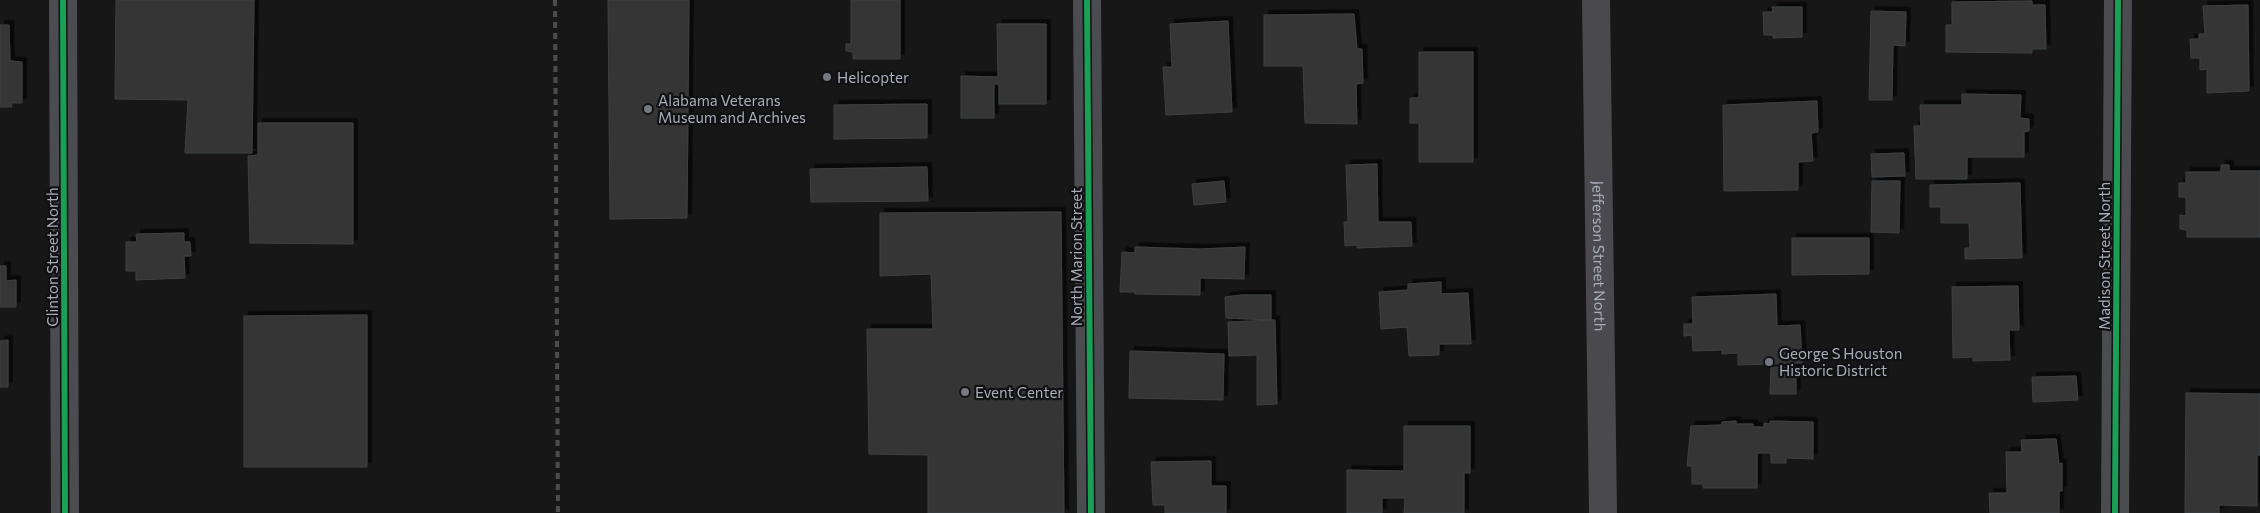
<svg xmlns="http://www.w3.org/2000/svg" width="2260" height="513" font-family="Commissioner,sans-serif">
<defs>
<filter id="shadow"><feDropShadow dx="4.5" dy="-4.5" stdDeviation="0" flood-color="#0009"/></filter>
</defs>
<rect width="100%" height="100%" fill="#171717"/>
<path fill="#353536" stroke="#3f4043" filter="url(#shadow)" d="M116,0H254L252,153H185L188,100L115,99Z
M608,0H689L687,218L610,219Z
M851,0H900V59H853V52L846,51V44H851Z
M2032,1V5H2045L2046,49H2032V53L1946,52V25H1952V2Z
M2248,5L2249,91L2207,93V69L2200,70V58H2191L2190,39H2199V34H2205L2203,6Z
M1772,7H1802V37L1773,38V35H1764L1763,12H1773Z
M1871,11L1906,12L1905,46L1893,45L1892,100H1869Z
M1354,14L1357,49H1362L1363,83L1356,84L1357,124L1305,123L1303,66H1264V15Z
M1228,21L1232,112L1166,115L1163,67H1172L1170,24Z
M997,24H1046V104H999V84H994V118H961V76L998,77Z
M0,25H9L10,61L22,62V103H11L12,107H0Z
M1419,52H1473V162H1419V123H1410V98H1419Z
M1962,94L2021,95L2020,118L2029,119V131L2024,132V157H1967V179H1916L1914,126H1921L1920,105H1962Z
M1817,101L1818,132L1811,133L1813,161L1798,162V190L1724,191L1723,105Z
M927,104V138L834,139V105Z
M258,123H353V244L250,243L248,156L258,155Z
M1904,153L1905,176L1872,177L1871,154Z
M1377,164L1378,222H1411L1412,246L1357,248V245L1345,246L1344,222H1348L1346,165Z
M2221,165H2229V171H2260V237H2187V230L2180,229V215L2186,216V197H2179V183H2186V172H2221Z
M927,167L928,201L811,202L810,169Z
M1224,181L1226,202L1194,205L1192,184Z
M1872,181H1900L1899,233L1871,232Z
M2020,183L2022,258L1965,259V248H1970L1969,223H1941V207H1930V185Z
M1061,212L1064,513H928V455L869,454L867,329H933L931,274L880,276V213Z
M184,233V242H190L191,256H184L185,278L136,280V271H126V242H137L136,234Z
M1792,238H1869V274L1792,275Z
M1135,247L1200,249L1245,247L1244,279L1200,278V295L1135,294V292H1120L1122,252L1135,253Z
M0,266H6V281L16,280V307H0Z
M1441,282V294L1468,293L1471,344H1439V355L1409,356L1407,327L1381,329L1379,292L1408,290V284Z
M2018,286L2019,330H2009L2010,360L1973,361V357L1953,358L1952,287Z
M1776,294L1777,326L1800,325L1802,363L1738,365V353L1722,354V350L1693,351L1692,335L1684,336V324H1693L1692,297Z
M1241,295H1271V320L1226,318L1225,297Z
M367,315V467H244V316Z
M1275,320L1277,404L1257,405V355L1229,356L1228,322Z
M8,340V387H0V341Z
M1130,351L1224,354L1223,400L1129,398Z
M1771,367L1796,368V394H1770Z
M2076,376L2078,400L2033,402L2032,377Z
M2186,393L2260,394V455H2257V506L2219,505V513H2185Z
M1736,421V424H1753V427H1764V423L1770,424V421L1813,422V459L1786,458V463H1771V453H1757V488H1703V484H1692V466H1687L1691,426L1722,425V422Z
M1404,426H1470V473H1464V513H1404L1405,498H1382V513H1347V470L1404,471Z
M2056,439L2059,464L2062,463V491H2059V513H1990L1989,493H2007L2006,452H2022L2021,440Z
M1211,461V486H1226V513H1165V505H1153L1151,462Z"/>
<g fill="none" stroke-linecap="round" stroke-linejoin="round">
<path stroke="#4b4c50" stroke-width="28" d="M63,0L65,513
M1087,0L1091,513
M2115,513L2118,0"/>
<path stroke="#4a4a4e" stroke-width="28" id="s1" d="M1596,0L1603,513"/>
<path stroke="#4b4c4f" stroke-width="4" stroke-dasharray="6 5" stroke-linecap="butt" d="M555,0L558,513"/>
<g stroke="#111113" stroke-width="9">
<path id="cycleway" d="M63,0L65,513
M1087,0L1091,513
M2115,513L2118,0"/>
</g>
<use href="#cycleway" stroke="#1a9f57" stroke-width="6"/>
</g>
<g fill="#757880" stroke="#111113" stroke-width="2">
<circle cx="827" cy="77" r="5"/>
<circle cx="648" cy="109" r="5"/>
<circle cx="1769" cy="362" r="5"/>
<circle cx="965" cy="392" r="5"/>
</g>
<g text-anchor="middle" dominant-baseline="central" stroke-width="4.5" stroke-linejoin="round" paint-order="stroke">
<g font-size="15" fill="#a8adb8" stroke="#111113" text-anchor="start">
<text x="837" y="77">Helicopter</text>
<text x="658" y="100">Alabama Veterans<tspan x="658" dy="17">Museum and Archives</tspan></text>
<text x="1779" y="353">George S Houston<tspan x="1779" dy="17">Historic District</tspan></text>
<text x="975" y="392">Event Center</text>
</g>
<g font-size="15" fill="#a8adb8" stroke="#111113">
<text transform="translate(2104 256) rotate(-90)">Madison Street North</text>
<text transform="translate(52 257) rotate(-90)">Clinton Street North</text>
<text transform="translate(1076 257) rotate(-90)">North Marion Street</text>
<text stroke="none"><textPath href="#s1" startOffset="256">Jefferson Street North</textPath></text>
</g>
</g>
</svg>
